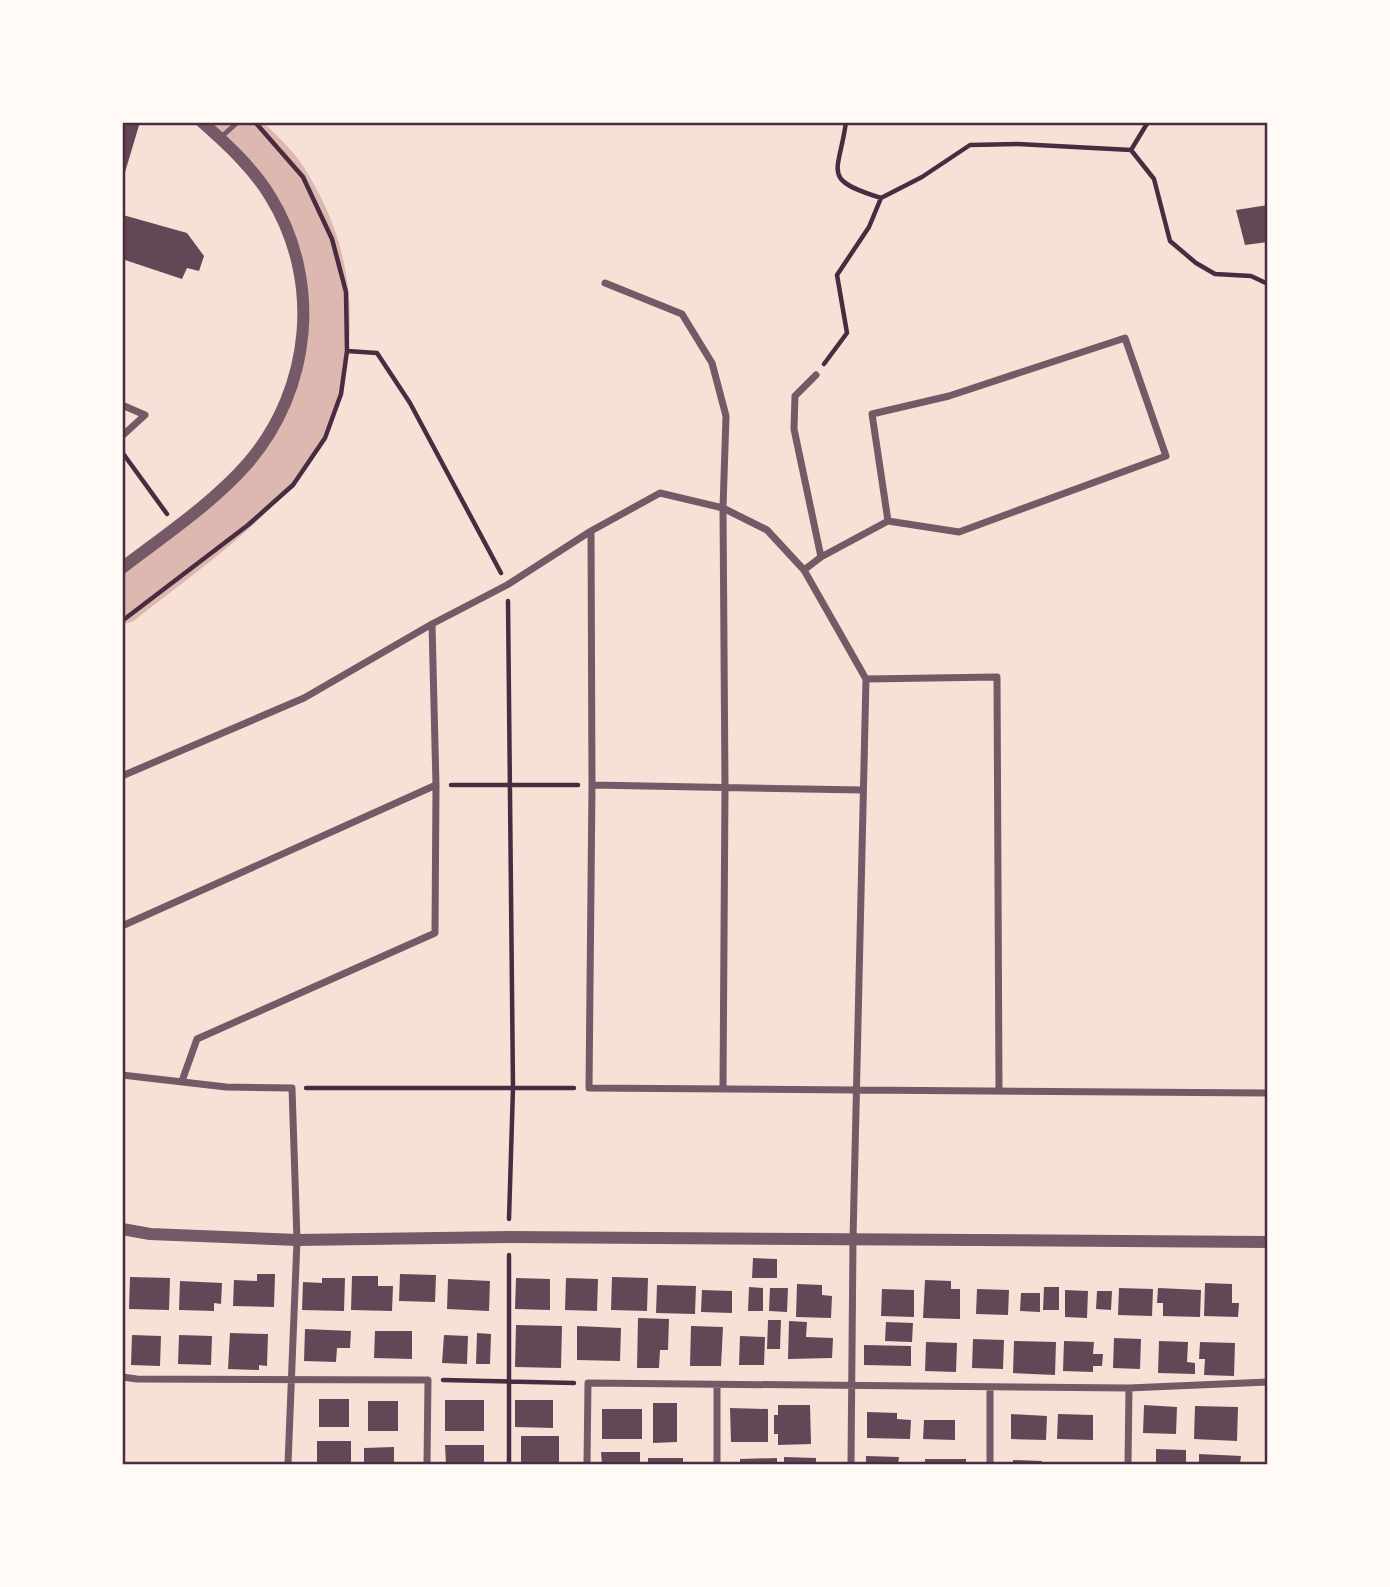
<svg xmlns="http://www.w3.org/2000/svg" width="1390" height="1587" font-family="'Fira Sans Condensed',sans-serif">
<rect width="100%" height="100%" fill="#f7e1d7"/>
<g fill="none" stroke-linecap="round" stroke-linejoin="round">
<path stroke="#dcb8b0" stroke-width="46" d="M122,601C182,553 251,508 294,443C301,433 304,420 309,409C341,330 329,247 282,176C269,157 247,140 230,122"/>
</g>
<path fill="#644757" d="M122,122H140L123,179H122Z
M1268,205V242L1245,245L1236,210Z
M123,215L187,233L204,256L199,271L187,268L182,279L122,259Z
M753,1258L777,1259V1278H752Z
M257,1274H275L274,1307L233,1306L234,1280L257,1281Z
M400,1274L436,1275L435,1302L399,1301Z
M352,1276H378V1286H393L392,1311L351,1310Z
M130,1277L170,1278L169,1310L129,1309Z
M612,1277L648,1278L647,1311L611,1310Z
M322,1278H345L344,1311L302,1310L303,1282L322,1283Z
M516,1278L550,1279V1310L515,1309Z
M566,1278L598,1279L597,1311L565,1310Z
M448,1279L490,1281L489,1311L447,1309Z
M925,1280L951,1281V1289H960V1319L923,1318Z
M180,1281L222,1283L221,1304L214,1303V1311L179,1310Z
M1205,1283L1232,1284V1303H1239L1238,1317L1204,1316Z
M797,1284L822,1285V1295L832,1296L831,1318L796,1317Z
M657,1285L696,1286L695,1314L656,1313Z
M749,1287L763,1288V1311H748Z
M1044,1287H1059V1310H1043Z
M770,1288H788L787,1312L769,1311Z
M1119,1288L1153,1289L1152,1316L1118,1315Z
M1158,1288L1201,1290L1200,1317L1163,1316V1303H1157Z
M882,1289L914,1290V1317L881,1316Z
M977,1289L1009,1290L1008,1315L976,1314Z
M702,1290L732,1291V1313L701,1312Z
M1065,1290L1088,1291L1087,1318L1065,1317Z
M1097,1291H1112L1111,1310L1096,1309Z
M1021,1293H1040V1312L1020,1311Z
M638,1318L669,1319L668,1350H660L659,1368H637Z
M768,1320H781L780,1349H767Z
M789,1321L807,1322L806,1337L833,1338L832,1358L788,1359Z
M886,1322L913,1323L912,1342L885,1341Z
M516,1325L562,1326L561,1368L515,1367Z
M577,1326L621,1328L620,1361L577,1360Z
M691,1326L723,1327L721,1366H690Z
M305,1329L351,1331L350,1348H337L336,1362L304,1361Z
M375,1331H412V1359L374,1358Z
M230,1333L268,1334L267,1366L259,1365V1370L228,1369Z
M477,1333L491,1334L490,1364H476Z
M132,1335L161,1336L160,1366L131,1365Z
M179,1335L212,1336L211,1365L178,1364Z
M444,1335L468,1336L467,1364L442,1363Z
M740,1336L765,1337L764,1365H739Z
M1114,1338L1141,1339L1140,1369L1113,1368Z
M973,1339L1004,1340L1003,1369L972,1368Z
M1014,1341L1056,1342L1055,1375L1013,1373Z
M1064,1341L1094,1342L1093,1354H1103L1102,1366H1093V1372L1063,1371Z
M1159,1341L1188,1342L1187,1362L1195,1363V1374L1158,1373Z
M926,1342L957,1343L956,1372L925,1371Z
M1200,1342L1235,1343L1234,1376L1204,1375L1205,1359H1199Z
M864,1345L911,1346V1366L864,1365Z
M319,1399H349V1427H319Z
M445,1400H484V1431H445Z
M515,1400H553V1428L515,1427Z
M368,1401H398V1431H368Z
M653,1403H677V1442L653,1443Z
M778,1405H810L811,1444L778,1445V1434H774V1415H778Z
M1144,1405L1177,1407L1176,1434L1143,1433Z
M1195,1406L1238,1407L1237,1441L1194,1439Z
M730,1408L768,1409V1442H731Z
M602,1409H642V1439H602Z
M867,1412L897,1413V1419L911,1420L910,1439L867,1438Z
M1011,1414L1047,1416L1046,1440L1011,1439Z
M1058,1414L1093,1415V1440L1057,1439Z
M924,1420H955V1440L923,1439Z
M521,1436H559V1464H521Z
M317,1441H351V1464H317Z
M445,1445H484V1464H446Z
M394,1447V1464H364V1448Z
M1156,1449L1186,1450V1464H1156Z
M601,1452H640V1464H602Z
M1199,1454L1241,1456L1240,1464H1199Z
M866,1456L899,1457L898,1464H866Z
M784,1457L816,1458V1464H784Z
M648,1458H683V1464H648Z
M777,1458V1464H740V1459Z
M925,1459H966V1464H925Z
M1013,1460L1042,1461V1464H1013Z"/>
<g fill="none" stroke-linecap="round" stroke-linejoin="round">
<path stroke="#4a2c40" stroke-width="4.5" d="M846,122C839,174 820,179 881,198
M1131,150L1154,179L1170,241L1196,263L1215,274L1251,276L1268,284
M1131,150L1148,122
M347,351L377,353L410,403L501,573
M824,364L847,333L837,275L869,227L881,198L922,177L970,145L1018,144L1131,150
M122,452L167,514
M508,601L513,1088L509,1219
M122,621L248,525L293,485L325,438L341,394L347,351L346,292L332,239L303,177L255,122
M451,785H578
M306,1088H574
M509,1255V1464
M443,1380L574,1383"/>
<path stroke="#755966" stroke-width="5" d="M220,138L238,122"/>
<path stroke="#755966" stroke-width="7" d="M605,283L682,314L712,363L726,416L723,508L725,787L723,1088
M816,375L795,396L794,429L821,557
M122,405L145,415L122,436
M591,531L592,785L589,1088L1268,1093
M804,570L821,557L888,521L872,414L949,396L1125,338L1166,456L959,532L888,521
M866,679L997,677L999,1091
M122,776L304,698L432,624L507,585L591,531L660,493L723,508L767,530L804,570L866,679L853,1239L851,1464
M592,785L862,790
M122,926L436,785
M122,1075L226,1087L292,1088L297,1240L288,1464
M182,1081L197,1039L435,933L436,785L432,624
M122,1377L137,1379L428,1380L427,1464
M587,1464L588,1383L1129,1388L1268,1382
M717,1464V1386
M990,1464V1387
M1128,1464L1129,1388"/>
<path stroke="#755966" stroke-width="12" d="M122,568C165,535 212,504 248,463C312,388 322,280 270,196C253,168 227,144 202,122
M122,1229L150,1234L297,1240L509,1237L1268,1242"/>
</g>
<rect width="1390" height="1587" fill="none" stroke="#fffaf5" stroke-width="248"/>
<rect x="124" y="124" width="1142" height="1339" fill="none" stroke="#4a2c40" stroke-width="2.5"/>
</svg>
